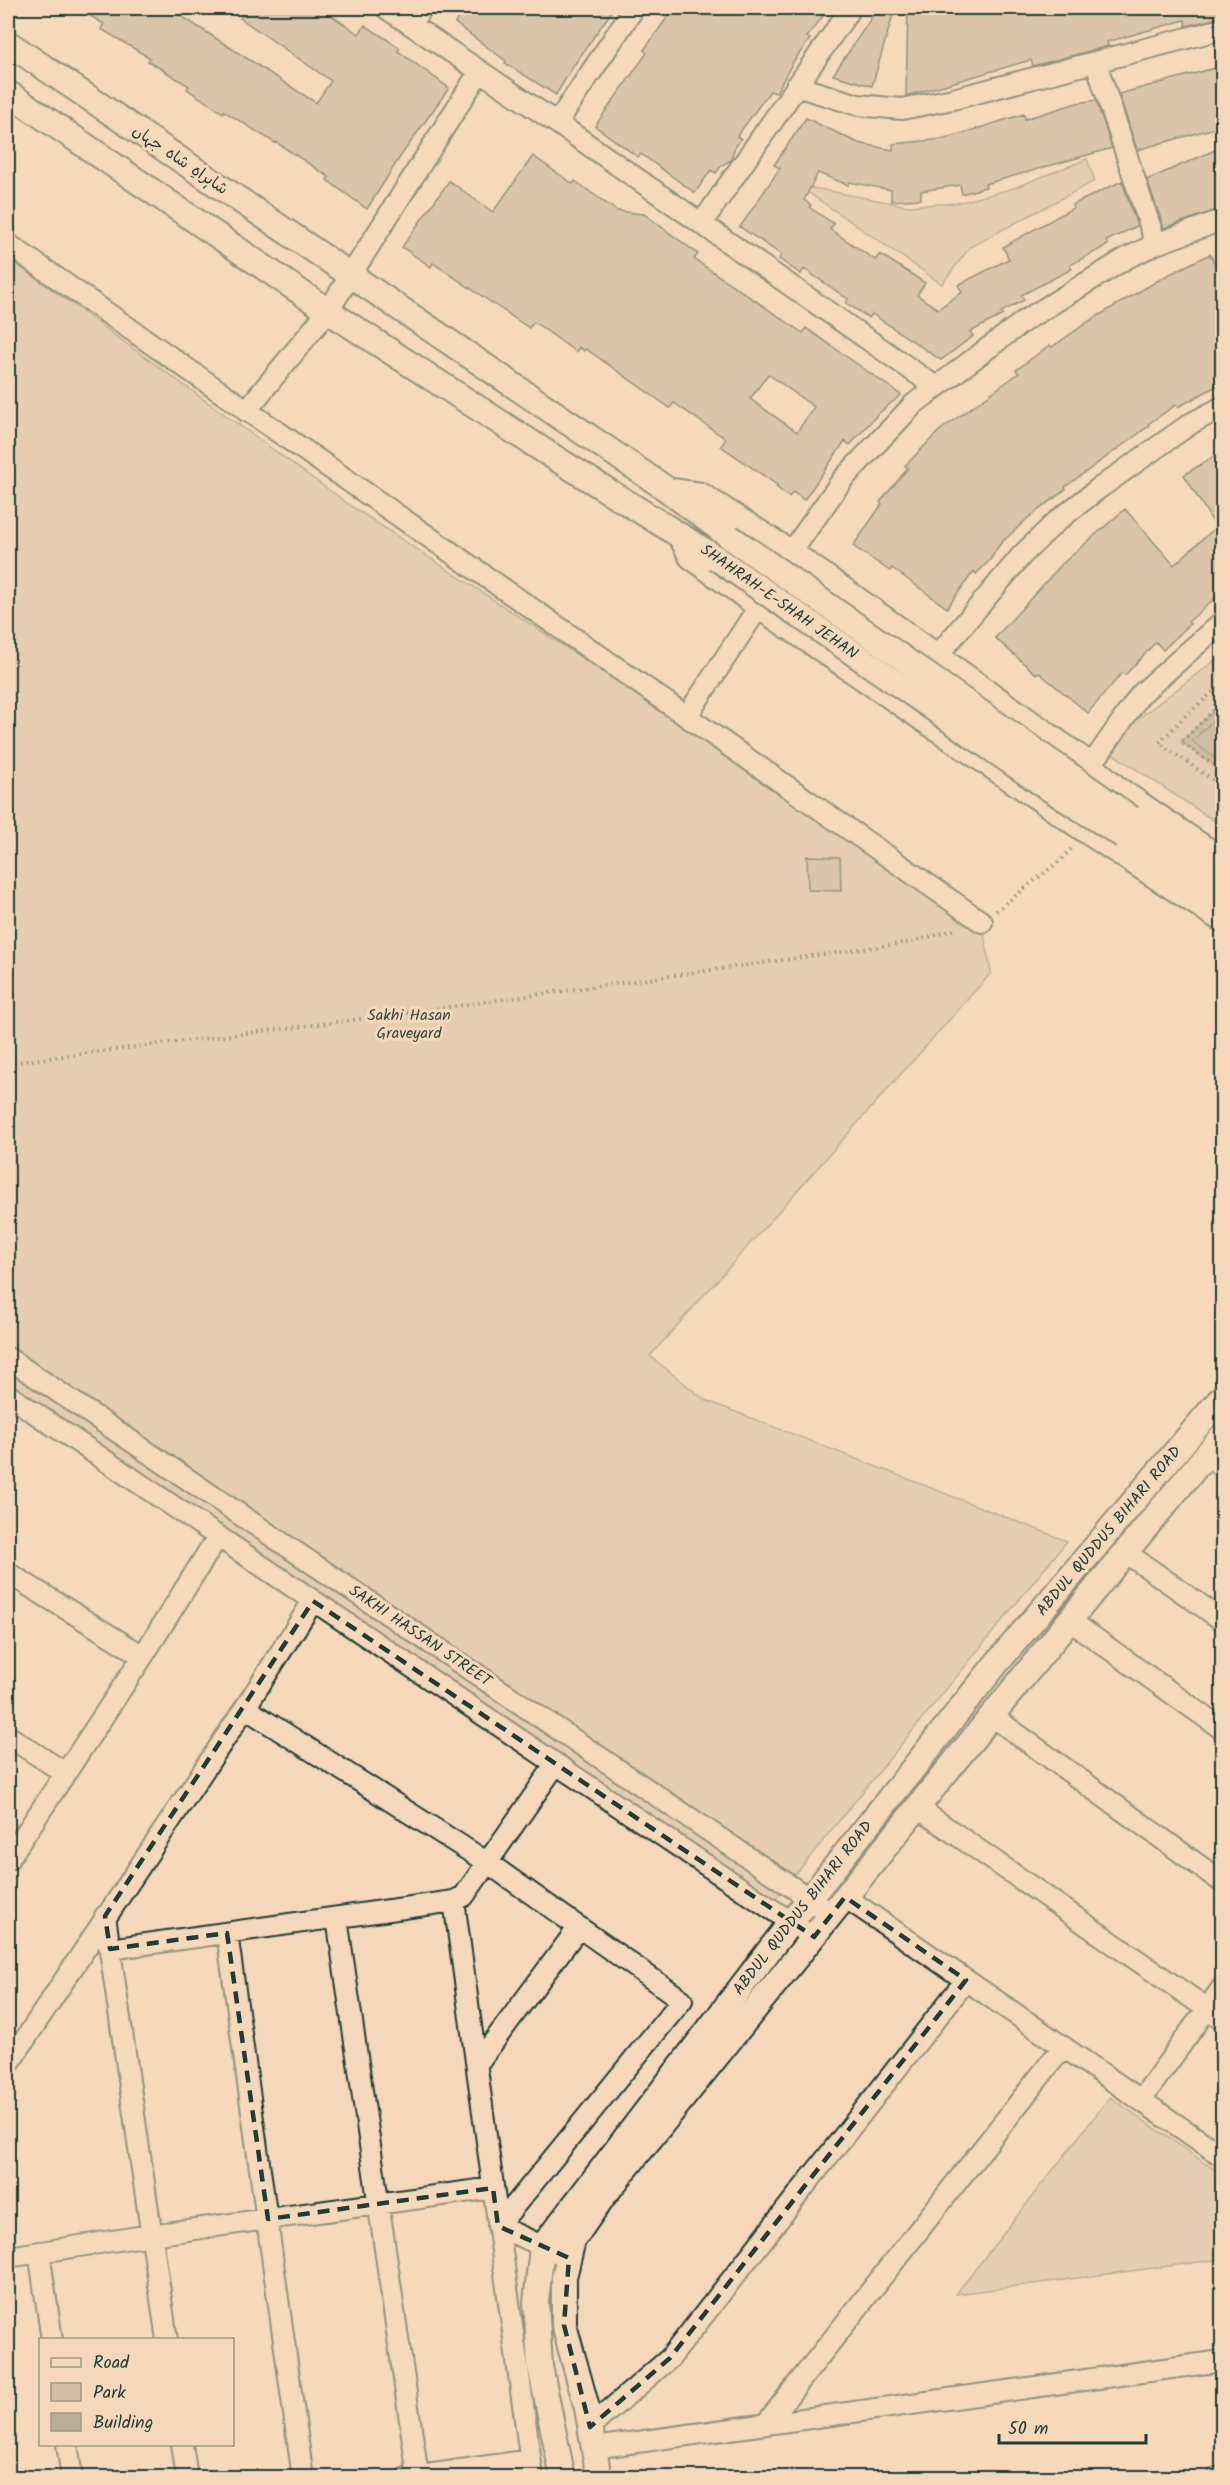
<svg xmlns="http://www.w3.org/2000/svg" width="1230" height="2485" font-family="Kalam,'Playpen Sans Arabic',sans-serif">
<rect width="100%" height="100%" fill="#f5d8bb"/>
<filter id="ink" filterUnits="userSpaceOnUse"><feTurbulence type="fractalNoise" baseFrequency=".0167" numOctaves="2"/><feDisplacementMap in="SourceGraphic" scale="12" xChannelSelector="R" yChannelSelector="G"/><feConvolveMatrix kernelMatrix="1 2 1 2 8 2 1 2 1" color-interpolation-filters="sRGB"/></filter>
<g filter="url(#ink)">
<path fill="#d2bfa5" stroke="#787e6c" stroke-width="1.5" d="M1087,159L1095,181L970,247L942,284L797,185L908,206L957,203L1011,189Z
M8,258L354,508L982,922L991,973L650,1356L705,1400L1067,1541L769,1907L8,1395Z
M1222,655V826L1110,752L1131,724Z
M1110,2097L1222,2175V2259L956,2294Z"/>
<path fill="#a19b85" stroke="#6d7565" stroke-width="1.5" d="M1222,703V771L1181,742Z"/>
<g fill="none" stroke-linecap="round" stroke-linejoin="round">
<path stroke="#536354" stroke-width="1.5" d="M1222,712L1192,741L1222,764"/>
</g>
<path fill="#b9ad96" stroke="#1f3d34" stroke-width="1.5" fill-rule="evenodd" d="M77,8H169L316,103L331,81L240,18L247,8H320L359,34L365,25L400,48L398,51L449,88L400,157L367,209L327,180L329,177L276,142L275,143L224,111L223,113L187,89L189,86L148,61L150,58L101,29L104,24Z
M466,8H614L572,68L556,95L505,63L506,61L455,23Z
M674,8H829L807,37L810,39L793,62L776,93L770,91L737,136L741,139L734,149L731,160L722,165L716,173L711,170L695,193L641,154L638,157L595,126L647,53L644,50Z
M878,8H895L872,86L833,75Z
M908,8H1222V17L1186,26L1185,20L1107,42L1108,46L1033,66L1031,60L906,96Z
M1222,66V126L1137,150L1119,94Z
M1096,100L1112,148L985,184L986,187L962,194L960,185L921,191V199L891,201V190L849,182L848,185L818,173L804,200L811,205L809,207L834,224L830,229L875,260L880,254L925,283L917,295L938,309L962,292L958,285L1009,259L1003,247L1073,208L1072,205L1122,181L1137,226L1106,241L1108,245L1070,265L1072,269L1021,295L1024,300L1001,312L1003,315L970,332L973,336L941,360L872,314L869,318L846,303L848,299L804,269L801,274L779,259L782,255L740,227L780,168L774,165L806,118L858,143L893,150V144L944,139L1024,114L1025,119L1077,103Z
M1222,147V208L1164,228L1147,180Z
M533,156L573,184L575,181L617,211L644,214L698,254L694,259L803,333L806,328L901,395L878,414L850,445L845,441L804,500L793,492L789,497L776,487L777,485L721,446L726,439L674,403L670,408L586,349L584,351L579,347L576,352L534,322L529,328L433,263L431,267L402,247L449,181L493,212ZM768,374L814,407L797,432L750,399Z
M1210,254L1222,279V383L1178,407L1176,405L1148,424L1149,426L1065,487L1066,489L1028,518L1000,544L990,560L976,574L974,571L947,608L892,568L890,571L853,546L882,504L880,502L908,468L905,466L939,431L1019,373L1016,370L1050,345L1052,347L1091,320L1164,277Z
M1222,451V592L1188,622L1190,624L1163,650L1156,642L1125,675L1122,673L1088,713L1038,672L1036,674L995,638L1062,564L1125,509L1174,565L1216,527L1184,475Z
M807,856L840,857L841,891L808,890Z"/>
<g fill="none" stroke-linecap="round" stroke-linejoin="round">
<g stroke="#1f3d34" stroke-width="24">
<path id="minor" d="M386,8L557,123L936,387
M411,25L422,8
M1096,63L1156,244
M796,86L858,105L902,109L953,99L1222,29
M557,123L634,8
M702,223L851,8
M8,244L982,922
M246,411L328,311L480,71
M665,488L701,493L792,551L1092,764L1118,787L1222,858
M677,534L690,558L758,608L1086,833L1222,922
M792,551L843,479L914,404L1024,321L1125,259L1156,244L1222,220
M938,655L1022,555L1056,522L1098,489L1190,424L1222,407
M687,716L758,608
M1092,764L1140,695L1222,622
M8,1358L832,1914
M8,1395L801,1929
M1207,1455L1222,1467
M1125,1552L1222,1620
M8,1573L143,1656
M1069,1620L1222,1729
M245,1708L488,1863L682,2000L498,2226L569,2258
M992,1716L1222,1882
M8,1736L65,1773
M918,1808L1222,2019
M8,1860L143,1656L218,1536
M845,1897L1222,2156
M105,1916L167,2340
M337,1918L418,2476
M227,1933L303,2478
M110,1949L454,1901
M477,2064L579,1927
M8,2065L245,1708L313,1601
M1141,2100L1222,1988
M39,2252L52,2340
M8,2257L151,2235L493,2188
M766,2424L1063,2047
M590,2427L670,2358L966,1980
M67,2444L72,2478
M182,2444L187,2478
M594,2448L1222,2361
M406,2478L530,2460
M533,2478L454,1901L464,1896L556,1764
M1217,2478L1222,2477"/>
</g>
<g stroke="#1f3d34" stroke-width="28">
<path id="major" d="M8,43L665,488L730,537
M8,93L328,311L552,456L716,558
M1131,818L1222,882
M1123,836L1222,905
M563,2478L540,2366L536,2302L542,2247L791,1922L996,1664L1222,1397
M599,2478L587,2408L564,2325V2277L573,2240L603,2197C809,1943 1012,1687 1222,1436"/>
</g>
<path stroke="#1f3d34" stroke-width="4" stroke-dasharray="1.5 4.5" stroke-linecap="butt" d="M1222,684L1183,718L1159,743L1222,786
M1222,702L1181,742L1222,771
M996,911L1062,859L1073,847
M8,1063L385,1016L911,942L957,929"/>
<use href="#minor" stroke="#f5d8bb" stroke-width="20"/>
<use href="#major" stroke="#f5d8bb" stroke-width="24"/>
<g stroke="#1f3d34" stroke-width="28" stroke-linecap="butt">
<path id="major-bridge" d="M730,537L1131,818
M716,558L1048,788L1123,836"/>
</g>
<use href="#major-bridge" stroke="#f5d8bb" stroke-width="24"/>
</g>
</g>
<path d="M0 0H1230V2485H0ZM313,1601L814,1937L845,1897L966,1980L670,2358L590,2427L564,2325L569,2258L498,2226L493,2188L268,2219L227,1933L110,1949L105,1916Z" fill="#f5d8bb" fill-opacity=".55" fill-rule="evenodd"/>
<path fill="none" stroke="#1f3d34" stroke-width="4.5" stroke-dasharray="12 8" stroke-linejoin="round" d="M313,1601L814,1937L845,1897L966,1980L670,2358L590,2427L564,2325L569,2258L498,2226L493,2188L268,2219L227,1933L110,1949L105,1916Z"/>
<g text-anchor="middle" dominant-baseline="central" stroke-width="6" stroke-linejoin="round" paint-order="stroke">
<g font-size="16" fill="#1f3d34" stroke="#f5d8bb">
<text transform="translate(180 160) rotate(34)">شاہراہِ شاہ جہاں</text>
<text transform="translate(779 602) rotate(35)">SHAHRAH-E-SHAH JEHAN</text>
<text transform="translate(1109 1531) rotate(-50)">ABDUL QUDDUS BIHARI ROAD</text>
<text transform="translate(420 1636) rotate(34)">SAKHI HASSAN STREET</text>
<text transform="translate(803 1908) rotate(-52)">ABDUL QUDDUS BIHARI ROAD</text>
</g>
<g font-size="16" fill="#314a3f" stroke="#f5d8bb">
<text x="409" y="1015">Sakhi Hasan<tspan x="409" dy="18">Graveyard</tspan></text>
</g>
</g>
<rect width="1230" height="2485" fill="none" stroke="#f5d8bb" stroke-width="30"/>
<rect x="15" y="15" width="1200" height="2455" fill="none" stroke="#1f3d34" stroke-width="2" filter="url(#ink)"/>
<rect x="39" y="2338" width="195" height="108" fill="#f5d8bb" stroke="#9f9a85" stroke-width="1.5"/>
<rect x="51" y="2358" width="30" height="9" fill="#f5d8bb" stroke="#9f9a85" stroke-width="1.5"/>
<text x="93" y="2368" font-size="18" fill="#1f3d34">Road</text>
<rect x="51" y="2383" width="30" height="18" fill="#d2bfa5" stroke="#9f9a85" stroke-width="1.5"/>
<text x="93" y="2398" font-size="18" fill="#1f3d34">Park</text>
<rect x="51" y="2413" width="30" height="18" fill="#b9ad96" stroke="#9f9a85" stroke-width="1.5"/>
<text x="93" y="2428" font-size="18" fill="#1f3d34">Building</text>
<path d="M999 2434v9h147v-9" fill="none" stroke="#1f3d34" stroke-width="3"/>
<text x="1008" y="2434" font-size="18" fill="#1f3d34" stroke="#f5d8bb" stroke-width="4.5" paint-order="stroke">50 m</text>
</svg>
